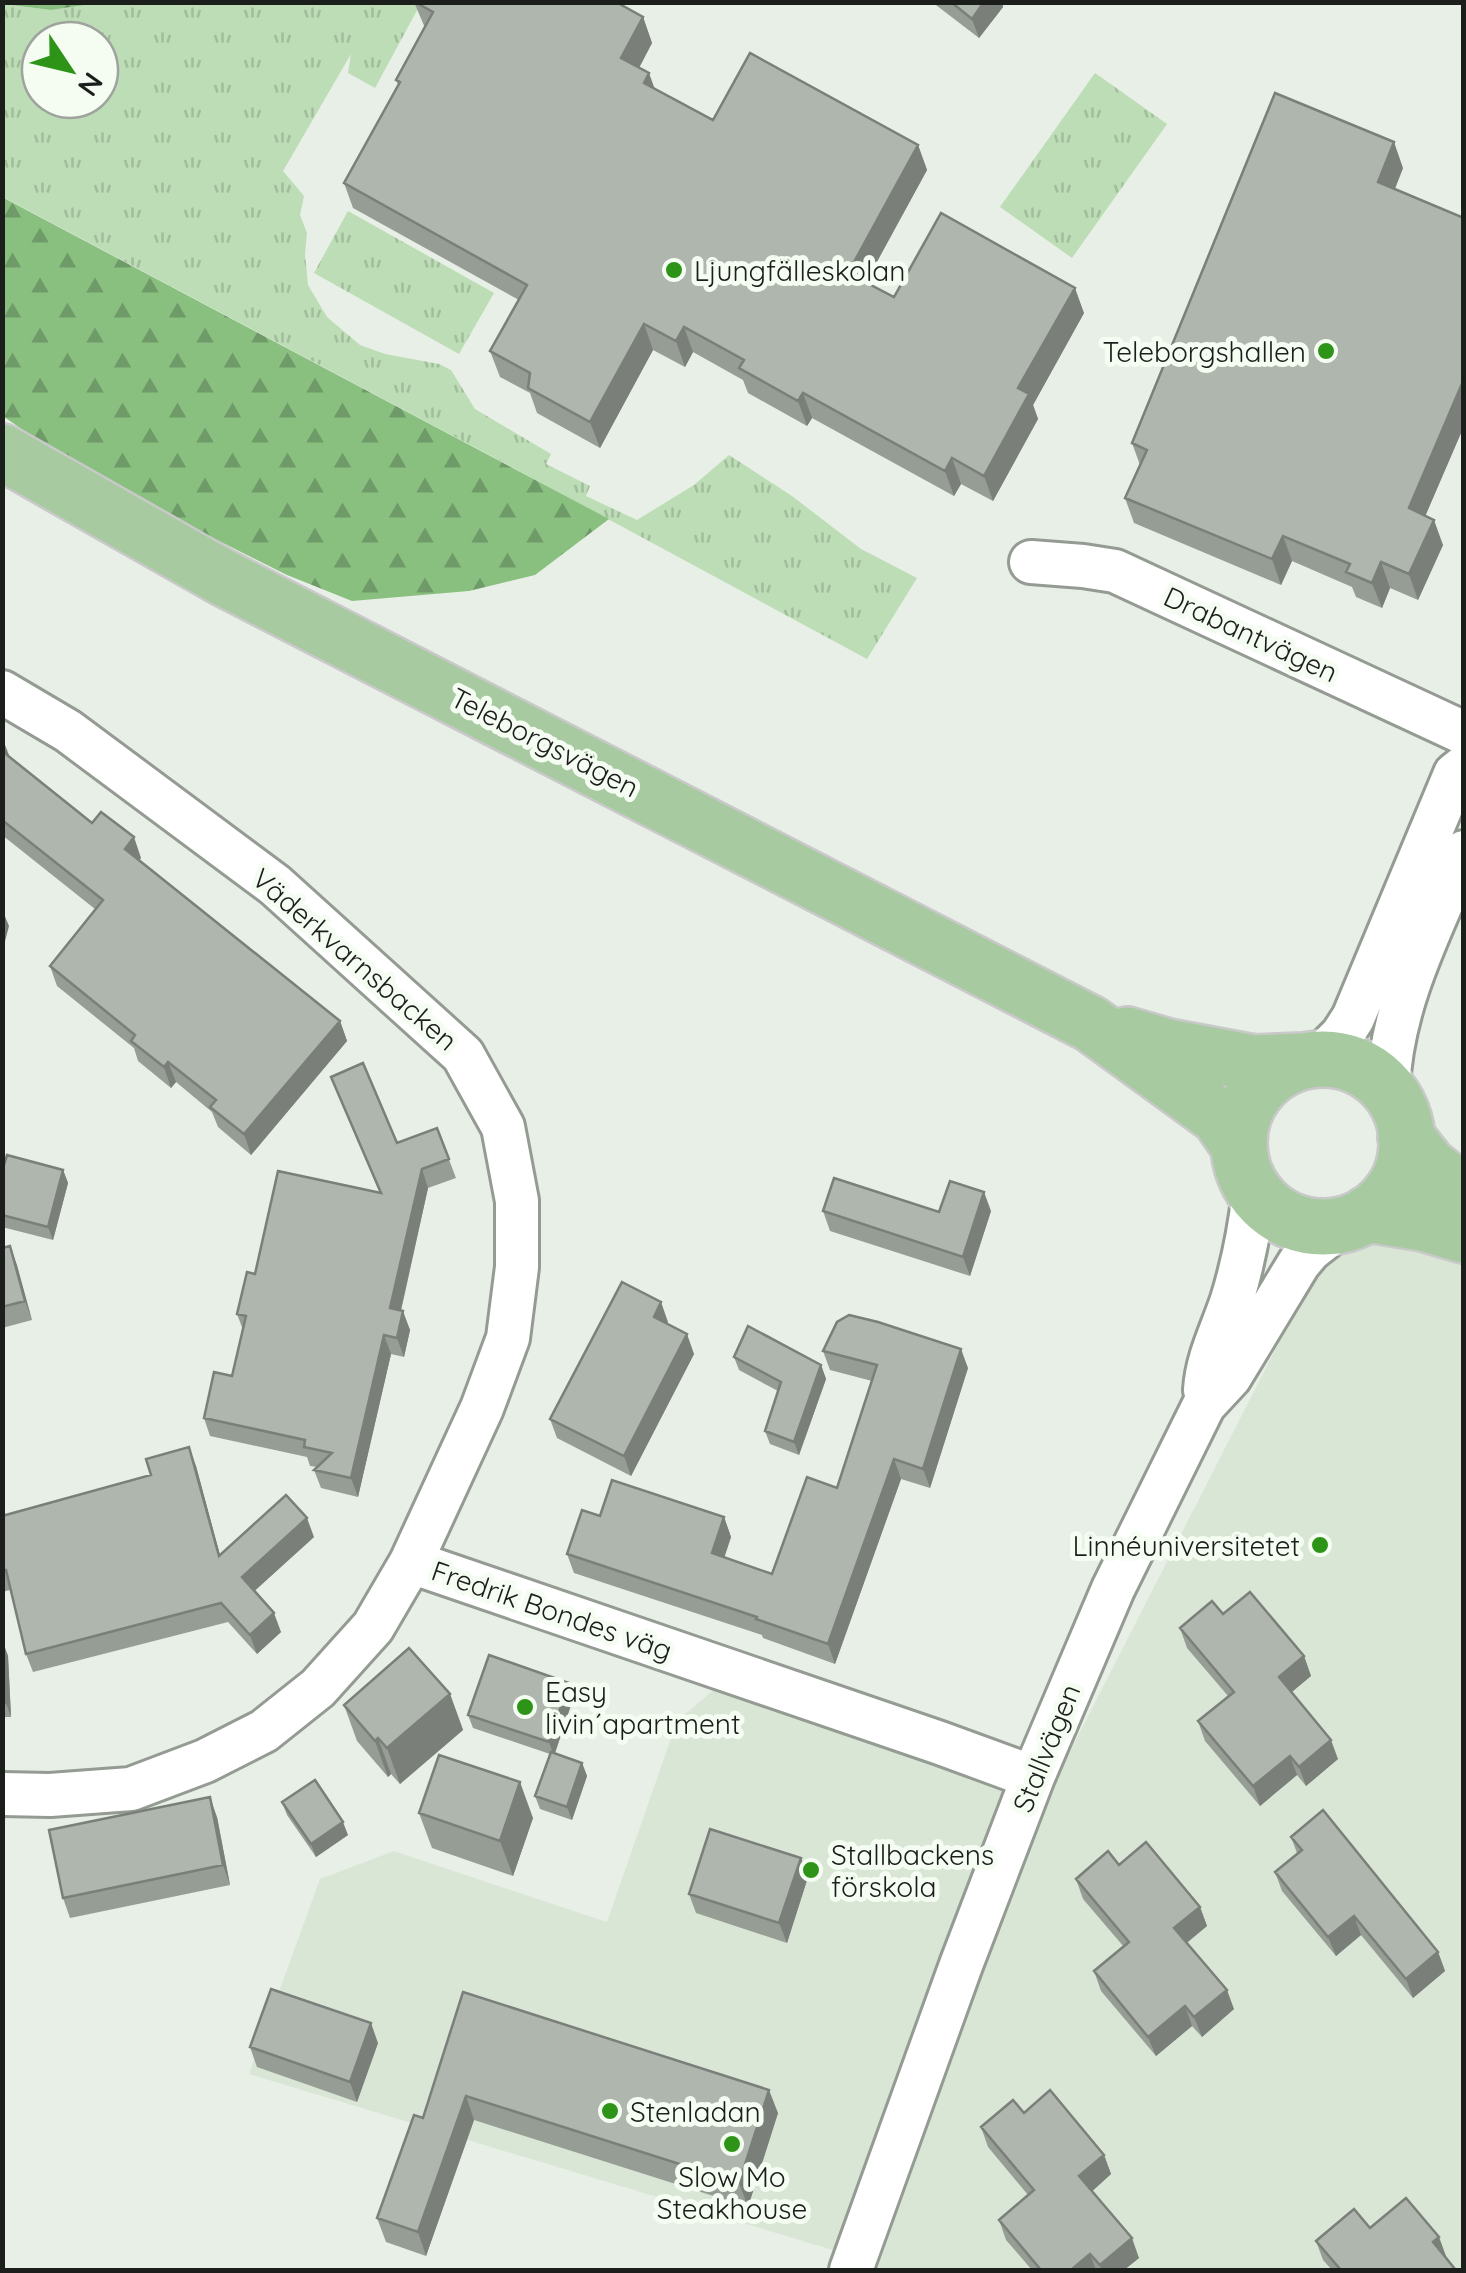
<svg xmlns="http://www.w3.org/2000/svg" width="1466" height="2273" font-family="Quicksand,sans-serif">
<defs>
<pattern id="grass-tufts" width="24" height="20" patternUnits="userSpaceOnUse" patternTransform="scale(2.5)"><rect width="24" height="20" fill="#bcddb5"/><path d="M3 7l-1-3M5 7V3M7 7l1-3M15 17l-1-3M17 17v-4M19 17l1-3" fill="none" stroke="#a1bd9b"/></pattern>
<pattern id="forest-firs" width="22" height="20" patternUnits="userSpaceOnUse" patternTransform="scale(2.5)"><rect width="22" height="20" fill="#89c080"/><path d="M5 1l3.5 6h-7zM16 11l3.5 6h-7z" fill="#6f9b68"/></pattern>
</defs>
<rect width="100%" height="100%" fill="#e8efe6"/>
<path fill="#d9e6d6" d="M1382,1238L1463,1259V2270H877L1035,1820L1316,1270L1349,1244Z
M735,1672L1033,1777L856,2257L249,2074L320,1879L394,1851L607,1922L677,1721Z"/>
<path fill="url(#grass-tufts)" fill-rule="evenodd" d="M91,2L421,3L375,88L348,73L351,54L283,171L304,196L300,215L307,233L305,254L308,285L327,317L360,345L385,354L439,364L451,370L475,409L551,454L546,464L590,486L586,496L637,520L694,485L729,455L792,496L861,549L917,578L867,659L508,465L3,197L2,4L51,10ZM40,40H100V100H40Z
M1095,73L1167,124L1072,258L1000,207Z
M348,211L494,293L459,354L314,273Z"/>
<path fill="url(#forest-firs)" d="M3,2H91V3L90,4L51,10L3,4Z
M2,197L609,519L535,575L469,591L352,601L287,575L175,519L37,440L3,416Z"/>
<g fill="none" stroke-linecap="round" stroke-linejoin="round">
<g stroke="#949b92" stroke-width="48">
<path id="minor" d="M1031,562L1083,566L1115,571L1464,733
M2,692L68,731L275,885L463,1055L503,1127L517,1201V1267L508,1338L482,1408L411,1562L373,1627L318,1688L264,1731L205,1761L131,1789L50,1795L2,1794
M1318,1059L1342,1035L1353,1018L1455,774L1464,767
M1388,1089C1391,1005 1431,929 1464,852
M1205,1390C1207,1358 1222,1330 1232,1300C1243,1264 1250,1228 1254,1192
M411,1562L940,1743L1033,1777
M851,2270L961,1965L1033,1777L1113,1589L1204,1405L1230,1377L1299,1263L1310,1250L1343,1224"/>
</g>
<g stroke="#c8c9c8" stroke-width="60">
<path id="major" d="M2,452L222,577L1091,1024L1219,1117L1239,1146
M1127,1035L1168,1047L1254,1063L1303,1061
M1239 1143a84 84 0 1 1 168 0a84 84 0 1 1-168 0Z
M1406,1137L1429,1166L1464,1193
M1367,1214L1423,1223L1464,1235"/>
</g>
<use href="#minor" stroke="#fff" stroke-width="42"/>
<use href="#major" stroke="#a7caa1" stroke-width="55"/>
</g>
<path fill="#969d95" d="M414,2L643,17L652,43L639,68L654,88L713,120L918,145L927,170L866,282L894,297L1084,313L1033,405L1038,419L993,501L961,484L954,496L812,418L807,426L748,393L743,380L693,352L685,367L653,350L600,448L537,413L530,393L500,377L490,351L519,300L353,208L344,183L398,85L396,80L425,28Z
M932,2H1002L1003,7L979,38Z
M1403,168L1395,189L1464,218V426L1425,516L1443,545L1418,600L1390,588L1382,608L1356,597L1352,587L1292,561L1281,585L1134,523L1125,498L1140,465L1132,443Z
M2,737L10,758L92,823L141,858L139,860L340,1021L347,1041L251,1155L218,1127L212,1112L176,1082L171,1088L138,1061L134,1048L57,986L50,966L95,909L2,835Z
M331,1077L397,1143L437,1128L456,1178L428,1188L401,1311L410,1330L404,1357L391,1354L358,1497L321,1488L314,1470L317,1467L310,1466L307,1457L210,1436L204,1418L232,1376L243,1330L237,1314L255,1274L380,1193Z
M63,1170L68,1183L53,1240L2,1227V1172Z
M823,1211L939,1212L991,1211L970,1276L830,1231Z
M10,1246L32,1320L2,1328V1248Z
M668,1322L667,1324L694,1354L631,1476L557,1438L550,1419Z
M823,1351L968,1368L930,1488L901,1479L835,1664L763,1638L762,1635L574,1573L567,1554L600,1516L724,1517L731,1537L724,1558L772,1574L837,1488L872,1381L830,1370Z
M734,1357L821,1365L826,1379L799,1455L770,1444L765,1431L778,1391L739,1370Z
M196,1466L220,1555L314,1537L254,1591L281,1632L257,1654L228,1622L33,1672L26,1654L10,1590L2,1592V1516Z
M1223,1614L1304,1656L1311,1676L1291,1692L1338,1759L1306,1786L1297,1775L1260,1806L1205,1741L1198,1721L1228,1696L1187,1648L1180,1628Z
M2,1642L8,1656L11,1717H2Z
M569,1683L574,1696L555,1753L582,1763L587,1776L572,1820L540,1809L535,1796L550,1754L473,1728L468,1715Z
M450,1694L463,1730L400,1784L391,1774L388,1777L357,1741L344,1705Z
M282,1802L348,1835L316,1857L287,1815Z
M419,1813L533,1818L513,1876L432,1848Z
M217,1817L230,1885L70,1918L63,1898Z
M1291,1837L1438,1952L1445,1971L1413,1998L1361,1935L1336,1956L1282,1891L1275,1872L1297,1853Z
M1119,1865L1200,1907L1207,1926L1187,1943L1234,2009L1202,2037L1192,2026L1156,2056L1101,1991L1094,1971L1124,1947L1083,1899L1076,1879Z
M808,1877L787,1943L696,1913L689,1894Z
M463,1992L778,2113L748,2207L474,2120L426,2256L386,2242L377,2218L423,2118Z
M378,2043L357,2102L257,2067L250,2047Z
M1024,2113L1104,2155L1111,2174L1092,2191L1139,2258L1124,2270H1032L1006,2240L999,2220L1028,2195L988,2147L981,2127Z
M1370,2228L1446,2256L1456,2270H1332L1323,2260L1316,2241Z"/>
<path fill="#7a7f79" d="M984,2H1002L1003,7L979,38L972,19Z
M643,17L652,43L631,83L621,58Z
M649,73L658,98L644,83Z
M1394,142L1403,168L1387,208L1378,182Z
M918,145L927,170L857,298L848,273Z
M1075,288L1084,313L1033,405L1038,419L993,501L984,476L1018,388Z
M644,324L653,350L600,448L590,422Z
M684,327L693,352L685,367L676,341Z
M1464,379V426L1418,533L1409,508Z
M803,393L812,418L807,426L798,401Z
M952,458L961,484L954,496L945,471Z
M1434,520L1443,545L1418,600L1409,574Z
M1283,536L1292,561L1281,585L1272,559Z
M1381,562L1390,588L1382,608L1372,583Z
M2,738L10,758L2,763Z
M134,837L141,858L132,869L125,849Z
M2,909L9,926L2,953Z
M340,1021L347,1041L251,1155L244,1134Z
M168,1062L176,1082L171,1088L164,1067Z
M422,1169L428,1188L397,1327L390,1308Z
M63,1170L68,1183L53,1240L48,1227Z
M984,1192L991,1211L970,1276L963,1257Z
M10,1246L17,1265L32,1320L25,1301Z
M661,1302L668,1322L661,1337L654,1317Z
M403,1311L410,1330L404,1357L397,1338Z
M687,1334L694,1354L631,1476L624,1456Z
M384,1335L391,1354L358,1497L351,1478Z
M961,1349L968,1368L930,1488L923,1469Z
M821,1365L826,1379L799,1455L794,1442Z
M189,1447L196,1466L225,1575L219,1556Z
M894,1459L901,1479L835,1664L828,1644Z
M724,1517L731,1537L719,1573L712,1553Z
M307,1518L314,1537L249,1596L242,1577Z
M274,1613L281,1632L257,1654L250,1635Z
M3,1642L8,1656L11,1717L6,1703Z
M1304,1656L1311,1676L1286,1697L1279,1677Z
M569,1683L574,1696L554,1756L549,1742Z
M450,1694L463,1730L400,1784L387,1748Z
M378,1738L391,1774L388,1777L375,1741Z
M1331,1740L1338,1759L1306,1786L1299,1767Z
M1290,1756L1297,1775L1260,1806L1253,1786Z
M582,1763L587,1776L572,1820L567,1807Z
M520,1782L533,1818L513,1876L500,1841Z
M210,1797L217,1817L230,1885L223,1865Z
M343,1822L348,1835L316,1857L311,1844Z
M801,1858L808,1877L787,1943L779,1923Z
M1200,1907L1207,1926L1181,1947L1174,1928Z
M1354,1916L1361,1935L1336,1956L1328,1937Z
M1438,1952L1445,1971L1413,1998L1406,1979Z
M1227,1990L1234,2009L1202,2037L1194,2017Z
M1185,2006L1192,2026L1156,2056L1148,2037Z
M371,2023L378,2043L357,2102L350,2082Z
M769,2090L778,2113L748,2207L739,2183Z
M466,2096L474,2120L426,2256L418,2232Z
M1104,2155L1111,2174L1087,2196L1079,2176Z
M1439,2237L1446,2256L1440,2262L1433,2242Z
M1132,2238L1139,2258L1124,2270H1101L1100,2265Z
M1090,2254L1096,2270H1071Z"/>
<path fill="#aeb6ad" stroke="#7a7f79" stroke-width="2.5" d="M415,2H616L643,17L621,58L649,73L644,83L713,120L750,53L918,145L848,273L894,297L941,213L1075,288L1018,388L1029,394L984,476L952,458L945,471L803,393L798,401L739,368L744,360L684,327L676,341L644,324L590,422L528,388L530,373L490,351L527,285L344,183L400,82L396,80L433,12Z
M951,2H984L972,19Z
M1275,93L1394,142L1378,182L1464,218V379L1409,508L1434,520L1409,574L1381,562L1372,583L1346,572L1350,564L1283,536L1272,559L1125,498L1147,450L1132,443Z
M2,751L92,823L101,812L134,837L125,849L340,1021L244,1134L210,1107L216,1100L168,1062L164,1067L131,1041L135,1035L50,966L103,900L2,820Z
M363,1063L397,1143L437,1128L449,1159L422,1169L390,1308L403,1311L397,1338L384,1335L351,1478L314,1470L332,1453L304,1447L305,1440L204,1418L214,1372L232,1376L246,1316L237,1314L247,1272L255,1274L278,1171L381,1193L331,1077Z
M7,1155L63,1170L48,1227L2,1215V1172Z
M834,1178L939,1212L950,1181L984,1192L963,1257L823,1211Z
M10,1246L25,1301L2,1307V1248Z
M622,1282L661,1302L654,1317L687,1334L624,1456L550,1419Z
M849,1315L878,1322L961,1349L923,1469L894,1459L828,1644L756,1619L757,1617L567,1554L582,1510L600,1516L612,1480L724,1517L712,1553L772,1574L807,1477L837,1488L877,1365L823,1351L837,1322Z
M748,1326L821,1365L794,1442L765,1431L781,1382L734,1357Z
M189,1447L219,1556L286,1495L307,1518L242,1577L274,1613L250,1635L221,1603L26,1654L6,1570L2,1571V1516L151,1475L146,1459Z
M1250,1592L1304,1656L1279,1677L1331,1740L1299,1767L1290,1756L1253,1786L1198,1721L1234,1692L1180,1628L1212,1601L1223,1614Z
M2,1642L6,1703L2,1704Z
M409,1648L450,1694L387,1748L378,1738L375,1741L344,1705Z
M489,1655L569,1683L549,1742L468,1715Z
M551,1752L582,1763L567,1807L535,1796Z
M439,1755L520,1782L500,1841L419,1813Z
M315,1780L343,1822L311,1844L282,1802Z
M210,1797L223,1865L63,1898L49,1830Z
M1323,1810L1438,1952L1406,1979L1354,1916L1328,1937L1275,1872L1302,1850L1291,1837Z
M710,1829L801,1858L779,1923L689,1894Z
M1146,1842L1200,1907L1174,1928L1227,1990L1194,2017L1185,2006L1148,2037L1094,1971L1129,1942L1076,1879L1108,1851L1119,1865Z
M271,1989L371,2023L350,2082L250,2047Z
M463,1992L769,2090L739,2183L466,2096L418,2232L377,2218L414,2115L423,2118Z
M1050,2090L1104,2155L1079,2176L1132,2238L1100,2265L1090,2254L1071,2270H1041L999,2220L1034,2190L981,2127L1013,2100L1024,2113Z
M1406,2198L1439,2237L1433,2242L1455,2269L1453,2270H1339L1340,2269L1316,2241L1354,2209L1370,2228Z"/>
<g fill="#2d9418" stroke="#f5fdf3" stroke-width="4">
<circle cx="674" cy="270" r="10"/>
<circle cx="1326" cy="351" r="10"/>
<circle cx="1320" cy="1545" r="10"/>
<circle cx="525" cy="1707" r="10"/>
<circle cx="811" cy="1870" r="10"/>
<circle cx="610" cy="2111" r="10"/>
<circle cx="732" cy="2144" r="10"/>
</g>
<g text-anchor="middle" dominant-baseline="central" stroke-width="10" stroke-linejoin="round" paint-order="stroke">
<g font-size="28" fill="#1b1e1b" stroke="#f5fdf3" text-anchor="start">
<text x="694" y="270">Ljungfälleskolan</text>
<text x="1306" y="351" text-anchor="end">Teleborgshallen</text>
<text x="1300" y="1545" text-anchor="end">Linnéuniversitetet</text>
<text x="545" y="1691">Easy<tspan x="545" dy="32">livin´apartment</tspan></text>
<text x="831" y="1854">Stallbackens<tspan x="831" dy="32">förskola</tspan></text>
<text x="630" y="2111">Stenladan</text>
<text x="732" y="2176" text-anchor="middle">Slow Mo<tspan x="732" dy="32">Steakhouse</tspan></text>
</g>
<g font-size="28" fill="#1b1e1b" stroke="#f5fdf3">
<text transform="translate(1251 634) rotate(25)">Drabantvägen</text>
<text transform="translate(545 742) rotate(27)">Teleborgsvägen</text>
<text transform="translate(355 959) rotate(41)">Väderkvarnsbacken</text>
<text transform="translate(552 1610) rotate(19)">Fredrik Bondes väg</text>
<text transform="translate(1046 1748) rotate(-68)">Stallvägen</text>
</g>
</g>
<rect width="1466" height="2273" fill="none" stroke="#1b1e1b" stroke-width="10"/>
<g transform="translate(70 70) rotate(125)"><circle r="48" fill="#f5fdf3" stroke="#9ea49d" stroke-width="2.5"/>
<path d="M0-8L18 38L0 25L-18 38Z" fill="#2d9418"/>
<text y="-15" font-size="28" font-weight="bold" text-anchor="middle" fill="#1b1e1b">N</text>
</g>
</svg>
